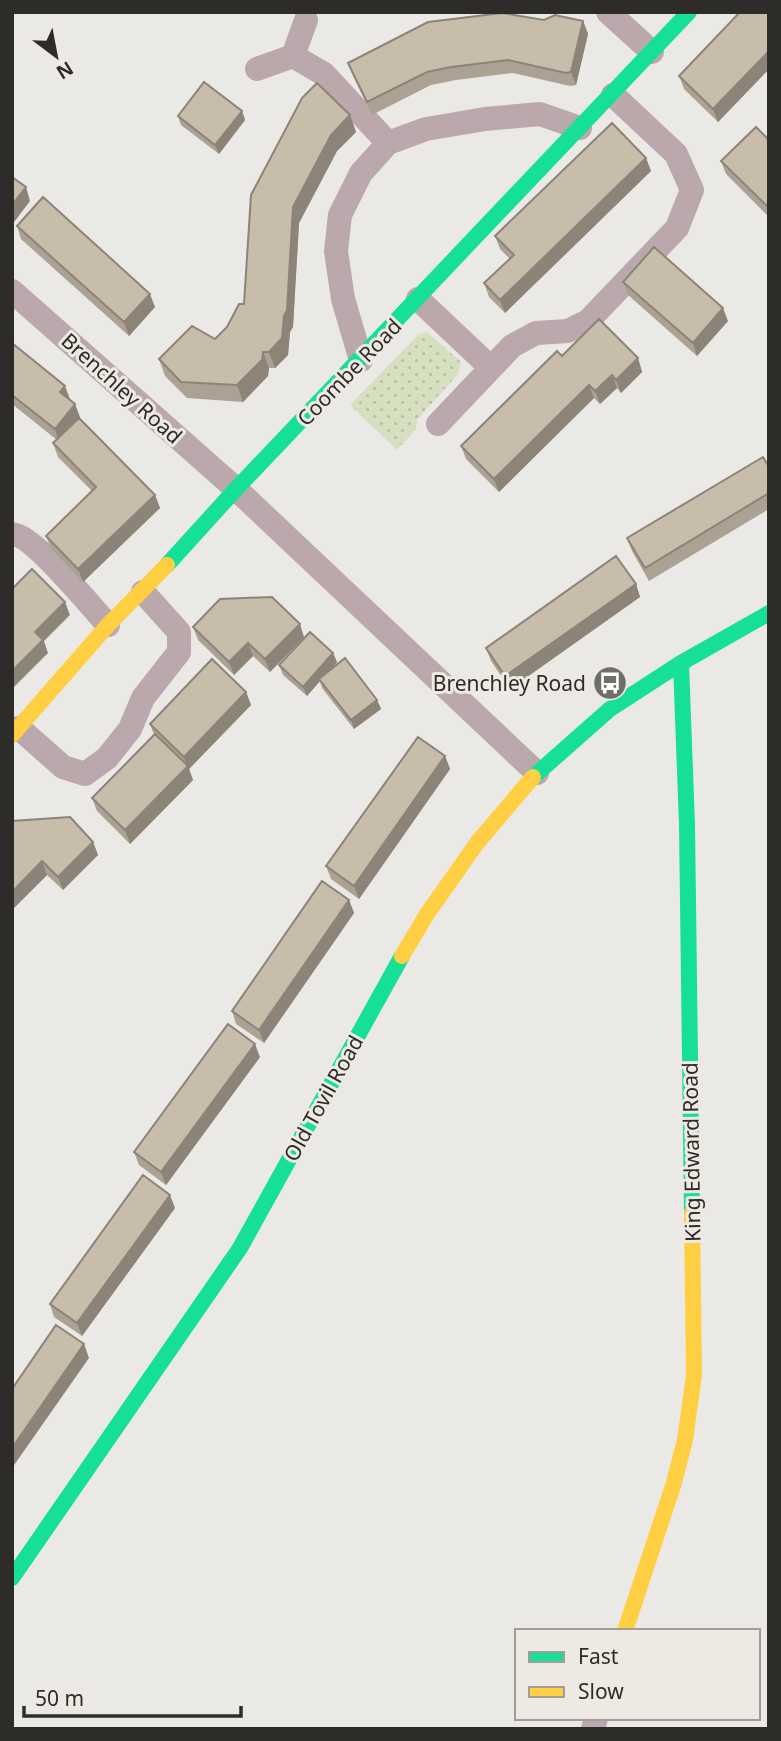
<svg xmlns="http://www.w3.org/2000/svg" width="781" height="1741" font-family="'Noto Sans',sans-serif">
<defs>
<pattern id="grass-dots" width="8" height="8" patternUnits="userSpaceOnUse" patternTransform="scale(1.75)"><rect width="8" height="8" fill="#d6dfbf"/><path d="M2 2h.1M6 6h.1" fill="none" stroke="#b8c0a4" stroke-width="1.8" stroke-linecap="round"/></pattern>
</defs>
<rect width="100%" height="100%" fill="#ebe9e6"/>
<path fill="url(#grass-dots)" d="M427,332L461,362L458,374L417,420L416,429L397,450L350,405L419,334Z"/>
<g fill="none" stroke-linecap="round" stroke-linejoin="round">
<path stroke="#bba8ac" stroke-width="24" d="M608,12L652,52
M293,56L306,20
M257,69L293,56L324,74L388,143
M12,291L236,489L537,773
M418,299L490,367
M361,360L343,299L336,251L340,215L361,173L388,143L426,129L485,119L540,114L580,128
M438,424L512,346L536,333L568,331L588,321L677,228L692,190L676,154L613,95
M12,534C34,535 90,606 108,625
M19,728L63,767L85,774L107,758L130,729L143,698L179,652V632L143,592
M593,1729L596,1718"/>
<path stroke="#16e098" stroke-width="16" d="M167,565L236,489L689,12
M681,663L687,825L692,1213
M533,777L610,709L681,663L769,613
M12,1578L240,1248L402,956"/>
<path stroke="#ffcf43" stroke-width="16" d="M12,735L108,625L167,565
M402,956L427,914L477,843L533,777
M625,1631L673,1486L685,1440L694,1375L692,1213"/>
</g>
<path fill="#aca293" d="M769,12V69L718,122L684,89L679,76Z
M544,20L583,21L588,34L576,85L570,86L513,73L456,80L431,85L372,115L353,76L348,63Z
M242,111L245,120L219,154L181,125L178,116Z
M350,115L356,132L337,151L299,223L293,327L290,332L288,355L275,368H269L268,376L243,402L187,398L165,376L159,359L215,339L227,327L244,304Z
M769,140V217L726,174L721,161Z
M646,158L651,171L505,313L489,297L484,283L510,259L500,249L495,236Z
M17,226L155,307L129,336L21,239Z
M623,282L728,321L697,356L628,295Z
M12,343L75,404L79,418L155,495L160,508L83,582L51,549L46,536L92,491L58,457L53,443L57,440L12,404Z
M562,356L638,358L642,372L621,393L617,388L600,404L594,398L499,492L466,459L461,446Z
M769,467V509L649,581L632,551L627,538Z
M636,584L640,597L510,689L491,661L486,648Z
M193,627L304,637L270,672L253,656L234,675L198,640Z
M333,653L337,662L330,670L377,700L381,709L354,729L322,688L320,681L307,696L283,675L279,665Z
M246,692L251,705L189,769L193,780L130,844L97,811L92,798L154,735L150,724Z
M445,756L450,769L359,899L331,879L326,866Z
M12,821L93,842L98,855L63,890L47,875L12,910Z
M349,900L354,913L264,1043L236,1024L232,1011Z
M260,1057L166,1185L139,1165L134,1152Z
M175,1208L82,1336L54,1317L50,1304Z"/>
<path fill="#8c8478" d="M583,21L588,34L576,85L571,72Z
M769,51V69L718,122L713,109Z
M242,111L245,120L219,154L215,145Z
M350,115L356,132L337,151L299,223L293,327L290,332L288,355L275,368L269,352L293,207L331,135Z
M646,158L651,171L505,313L500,300Z
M26,187L30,201L12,225V205Z
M150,294L155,307L129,336L124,322Z
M723,308L728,321L697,356L693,343Z
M263,352L269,368L268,376L243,402L237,385Z
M638,358L642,372L621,393L616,380Z
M612,375L617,388L600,404L595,391Z
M589,385L594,398L499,492L494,479Z
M65,386L70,399L65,405L60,392Z
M75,404L80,417L59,442L55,429Z
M155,495L160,508L83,582L78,569Z
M636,584L640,597L510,689L505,676Z
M65,602L70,615L44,641L48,653L12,689V671L35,632Z
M300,624L304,637L270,672L265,659Z
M248,643L253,656L234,675L229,662Z
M333,653L337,662L321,681L319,679L320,681L307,696L303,687Z
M246,692L251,705L189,769L193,780L130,844L125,830L187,767L184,757Z
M377,700L381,709L354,729L351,720Z
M445,756L450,769L359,899L354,886Z
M93,842L98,855L63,890L58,877Z
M42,861L47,875L12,910V892Z
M349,900L354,913L264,1043L259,1030Z
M255,1044L260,1057L166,1185L161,1172Z
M170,1195L175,1208L82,1336L77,1323Z
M84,1344L89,1358L12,1468V1448Z"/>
<path fill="#c8bcab" stroke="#8c8478" stroke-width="2" d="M740,12H769V51L713,109L679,76Z
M502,13L544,20L555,15L583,21L571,72L566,73L508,60L451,67L427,72L367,102L348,63L428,22Z
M204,82L242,111L215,145L178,116Z
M317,83L350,115L331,135L293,207L287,310L284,316L282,338L269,352H263L262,360L237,385L181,382L159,359L192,326L215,339L227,327L239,304H244L251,195L302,98Z
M612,123L646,158L500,300L484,283L514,255L495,236Z
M756,127L769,140V208L721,161Z
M12,177L26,187L12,205Z
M43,197L150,294L124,322L17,226Z
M654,247L723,308L693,343L623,282Z
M599,319L638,358L616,380L612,375L595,391L589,385L494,479L461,446L557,351L562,356Z
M12,343L65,386L60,392L75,404L55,429L12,395Z
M79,418L155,495L78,569L46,536L96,487L53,443Z
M763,457L769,467V493L645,568L627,538Z
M616,556L636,584L505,676L486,648Z
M32,569L65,602L35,632L43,640L12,671V589Z
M272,597L300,624L265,659L248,643L229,662L193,627L220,599Z
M310,632L333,653L303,687L279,665Z
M345,658L377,700L351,720L319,679Z
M212,659L246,692L184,757L150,724Z
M155,734L188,766L125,830L92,798Z
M418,737L445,756L354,886L326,866Z
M70,817L93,842L58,877L42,861L12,892V821Z
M322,881L349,900L259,1030L232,1011Z
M228,1024L255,1044L161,1172L134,1152Z
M143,1175L170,1195L77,1323L50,1304Z
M56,1325L84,1344L12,1448V1389Z"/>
<defs>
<g id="bus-disc" transform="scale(1.75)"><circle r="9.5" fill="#706e6b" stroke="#eee9e3"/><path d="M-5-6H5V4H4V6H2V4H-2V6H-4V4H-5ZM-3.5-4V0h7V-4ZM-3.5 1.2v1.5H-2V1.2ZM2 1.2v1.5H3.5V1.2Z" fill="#fff"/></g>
</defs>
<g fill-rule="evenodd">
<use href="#bus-disc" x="610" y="683"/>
</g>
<g text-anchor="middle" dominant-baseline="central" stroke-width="6" stroke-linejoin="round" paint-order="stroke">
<g font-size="21" fill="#2d2c29" stroke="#eee9e3">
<text transform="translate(349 372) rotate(-46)">Coombe Road</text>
<text transform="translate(122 388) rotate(42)">Brenchley Road</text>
<text transform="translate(323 1098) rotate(-61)">Old Tovil Road</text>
<text transform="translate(691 1152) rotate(-91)">King Edward Road</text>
</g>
<g font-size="21" fill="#2d2c29" stroke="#eee9e3" text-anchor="end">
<text x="586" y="683">Brenchley Road</text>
</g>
</g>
<rect width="781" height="1741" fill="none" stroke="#2d2c29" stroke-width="28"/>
<rect x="515" y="1629" width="245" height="91" fill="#eee9e3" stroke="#a19d99" stroke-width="2"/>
<rect x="529" y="1652" width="35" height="10" fill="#16e098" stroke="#a19d99" stroke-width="2"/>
<text x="578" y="1664" font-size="21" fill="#2d2c29">Fast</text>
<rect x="529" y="1687" width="35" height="10" fill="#ffcf43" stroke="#a19d99" stroke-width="2"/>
<text x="578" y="1699" font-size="21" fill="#2d2c29">Slow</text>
<g transform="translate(56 56) rotate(148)" stroke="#eee9e3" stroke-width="5" paint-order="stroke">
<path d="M0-5L12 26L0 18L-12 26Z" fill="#2d2c29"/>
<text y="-10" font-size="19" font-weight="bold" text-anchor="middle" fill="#2d2c29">N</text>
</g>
<path d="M24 1706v10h217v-10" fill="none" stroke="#2d2c29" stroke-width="3.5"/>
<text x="35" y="1706" font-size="21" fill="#2d2c29" stroke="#eee9e3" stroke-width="5" paint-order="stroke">50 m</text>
</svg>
